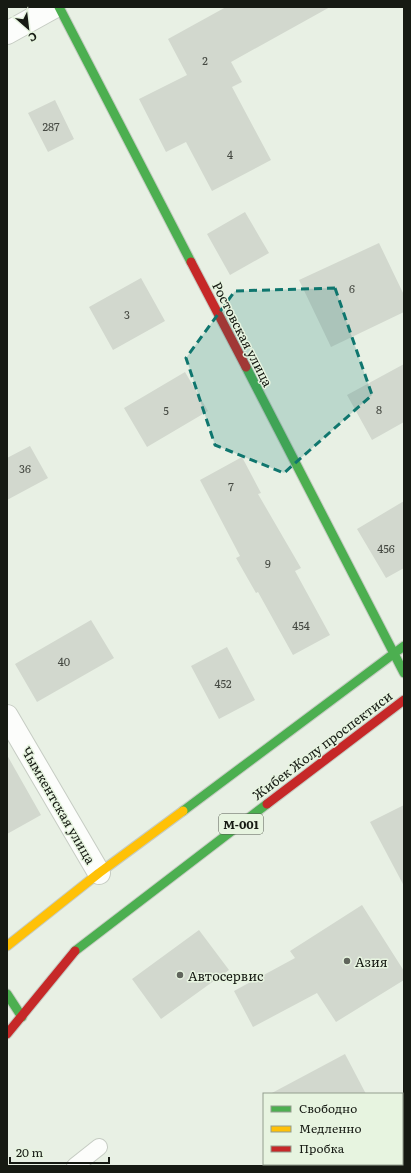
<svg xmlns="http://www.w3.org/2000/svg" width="411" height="1173" font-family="Literata,serif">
<rect width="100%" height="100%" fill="#e8f0e4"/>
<path fill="#d2d8ce" d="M226,7H330L231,62L242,82L232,87L271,160L212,191L186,142L166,152L139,99L187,75L168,39Z
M55,100L74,139L48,152L28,113Z
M245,212L269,253L230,275L207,234Z
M379,243L404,295V312L331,347L299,280Z
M141,278L165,321L113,350L89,307Z
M404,364V422L372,440L347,395Z
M185,372L208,411L147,447L124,408Z
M30,446L48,478L7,500V458Z
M242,457L261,493L258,494L301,568L295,571L330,635L293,655L258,592L256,593L236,558L240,556L200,480Z
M404,501V568L386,578L357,529Z
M91,620L114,658L37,702L15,664Z
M227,647L255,700L219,719L191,666Z
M7,755L41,815L7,834Z
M404,805V886L370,822Z
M362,905L404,971V980L336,1022L317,993L253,1027L234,991L295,958L290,951Z
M199,930L229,970L161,1019L132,979Z
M345,1054L366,1094H270Z"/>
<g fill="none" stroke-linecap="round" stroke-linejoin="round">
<g stroke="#c6ccc3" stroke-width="18">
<path id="lane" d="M75,1166L99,1147"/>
</g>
<g stroke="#c6ccc3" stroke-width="24">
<path id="street" d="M7,33L54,7
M7,716L99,873"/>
</g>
<g stroke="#c6ccc3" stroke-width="11">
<path id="fast" d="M59,7L191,262
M246,367L404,673
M183,811L404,646
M75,951L267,804
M7,994L22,1017"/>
</g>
<g stroke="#c6ccc3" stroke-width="11">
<path id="slow" d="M7,946L99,873L183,811"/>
</g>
<g stroke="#c6ccc3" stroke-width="11">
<path id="jam" d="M191,262L246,367
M267,804L404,700
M7,1034L75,951"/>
</g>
<use href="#lane" stroke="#fcfdfb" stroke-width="16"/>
<use href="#street" stroke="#fcfdfb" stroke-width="22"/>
<use href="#fast" stroke="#4caf50" stroke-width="9"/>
<use href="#slow" stroke="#ffc107" stroke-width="9"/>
<use href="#jam" stroke="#c62828" stroke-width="9"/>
</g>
<path fill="#0f766e" fill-opacity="0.2" stroke="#0f766e" stroke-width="3" stroke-dasharray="8 5" stroke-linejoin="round" d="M335,288L372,395L284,473L215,445L186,358L235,291Z"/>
<g fill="#60655c" stroke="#e7f4e0" stroke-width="1.5">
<circle cx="347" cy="961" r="4"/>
<circle cx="180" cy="975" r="4"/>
</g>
<g text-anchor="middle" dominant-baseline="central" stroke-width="3" stroke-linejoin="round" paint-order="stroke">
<g font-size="11" fill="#464a43">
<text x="205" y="60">2</text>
<text x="51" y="126">287</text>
<text x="230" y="154">4</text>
<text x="352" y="288">6</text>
<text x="127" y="314">3</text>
<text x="379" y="409">8</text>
<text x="166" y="410">5</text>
<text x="25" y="468">36</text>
<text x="231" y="486">7</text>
<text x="386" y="548">456</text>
<text x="268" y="563">9</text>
<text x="301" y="625">454</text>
<text x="64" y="661">40</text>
<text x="223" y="683">452</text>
</g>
<rect fill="#e7f4e0" stroke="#555b50" stroke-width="1" x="219" y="814" width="44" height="20" rx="3"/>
<g font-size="12" font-weight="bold" fill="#161a13">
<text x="241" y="824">М-001</text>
</g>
<g font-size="13" fill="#161a13" stroke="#e7f4e0">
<text transform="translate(243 334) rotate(63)">Ростовская улица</text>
<text transform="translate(322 745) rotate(-37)">Жибек Жолу проспектиси</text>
<text transform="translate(59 805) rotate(60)">Чымкентская улица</text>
</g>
<g font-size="13" fill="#161a13" stroke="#e7f4e0" text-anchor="start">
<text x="355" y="961">Азия</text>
<text x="188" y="975">Автосервис</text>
</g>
</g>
<rect width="411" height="1173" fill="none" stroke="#161a13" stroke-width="16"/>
<rect x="263" y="1093" width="140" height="72" fill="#e7f4e0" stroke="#939d8e"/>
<rect x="271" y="1106" width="20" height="6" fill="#4caf50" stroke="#939d8e"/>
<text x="299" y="1113" font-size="12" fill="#161a13">Свободно</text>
<rect x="271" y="1126" width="20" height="6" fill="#ffc107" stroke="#939d8e"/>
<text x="299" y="1133" font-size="12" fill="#161a13">Медленно</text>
<rect x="271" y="1146" width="20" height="6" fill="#c62828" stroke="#939d8e"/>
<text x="299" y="1153" font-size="12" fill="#161a13">Пробка</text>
<g transform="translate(28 28) rotate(152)" stroke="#e7f4e0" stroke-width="3" paint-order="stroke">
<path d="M0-3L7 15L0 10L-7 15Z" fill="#161a13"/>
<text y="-6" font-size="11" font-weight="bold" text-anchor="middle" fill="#161a13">С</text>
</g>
<path d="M10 1157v6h99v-6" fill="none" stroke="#161a13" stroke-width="2"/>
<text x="16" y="1157" font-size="12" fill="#161a13" stroke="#e7f4e0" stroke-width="3" paint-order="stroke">20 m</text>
</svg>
